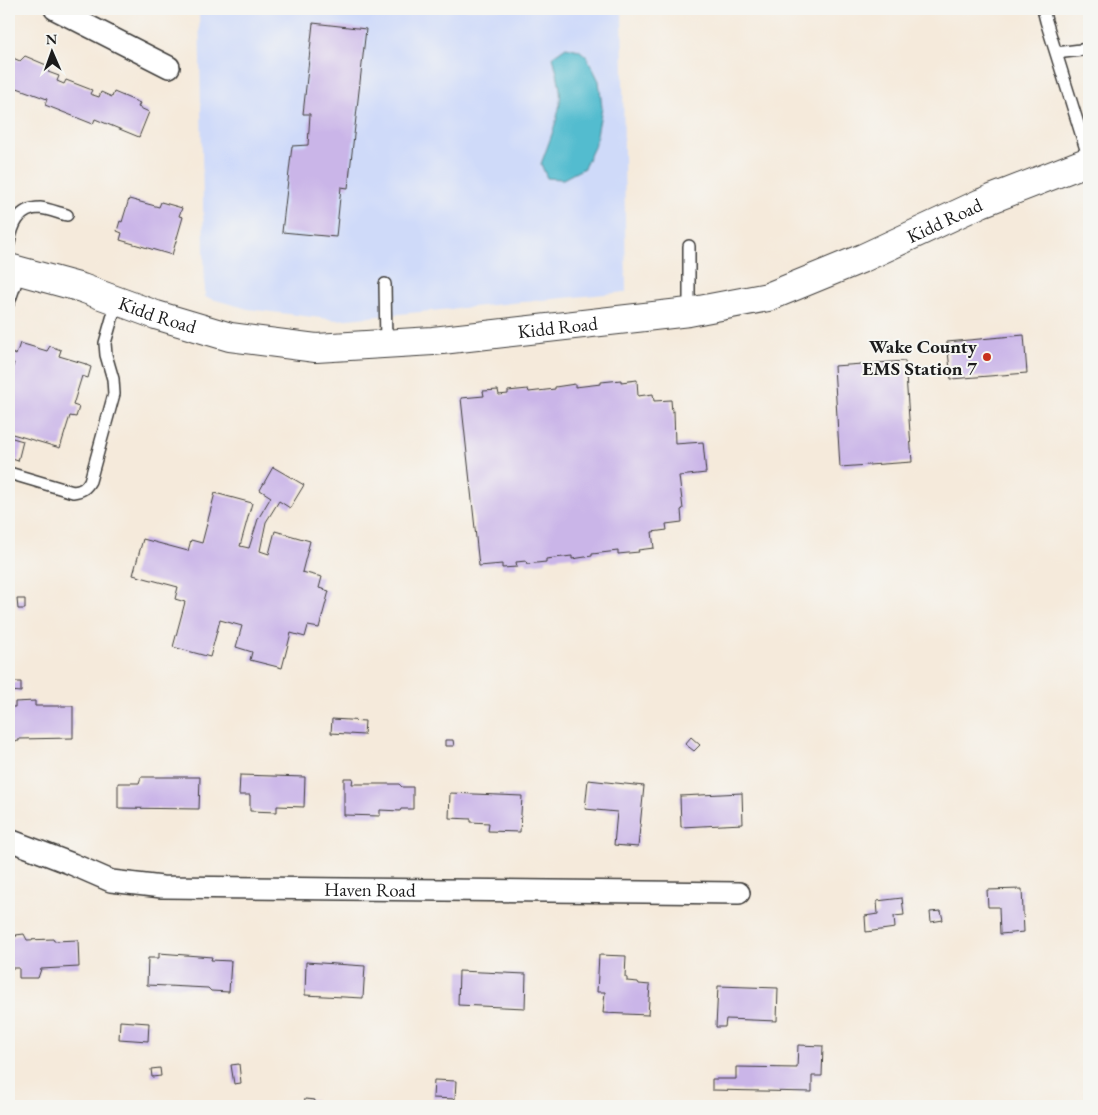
<svg xmlns="http://www.w3.org/2000/svg" width="1098" height="1115" font-family="'EB Garamond',serif">
<rect width="100%" height="100%" fill="#f6f6f2"/>
<filter id="ink" filterUnits="userSpaceOnUse"><feTurbulence type="fractalNoise" baseFrequency=".02" numOctaves="2"/><feDisplacementMap in="SourceGraphic" scale="10" xChannelSelector="R" yChannelSelector="G"/><feConvolveMatrix kernelMatrix="1 2 1 2 8 2 1 2 1" color-interpolation-filters="sRGB"/></filter>
<filter id="wash" filterUnits="userSpaceOnUse"><feTurbulence type="fractalNoise" baseFrequency=".0096" numOctaves="4" result="noise"/><feDisplacementMap in="SourceGraphic" scale="20" xChannelSelector="R" yChannelSelector="G"/><feGaussianBlur stdDeviation="1.12" result="paint"/><feColorMatrix in="noise" values="0 0 0 0 0 0 0 0 0 0 0 0 0 0 0 0 0 1.4 0 .05"/><feComposite in="paint" operator="in"/></filter>
<g filter="url(#wash)">
<rect width="100%" height="100%" fill="#f5eadb"/>
<path fill="#cfdaf9" d="M199,9H622L626,292L337,320L248,309L205,297Z"/>
<path fill="#52bccf" stroke="#376c76" d="M566,47L579,50L587,57L599,81L602,108L595,145L584,168L563,179L547,178L541,164C548,145 557,123 560,103C562,87 556,71 553,56Z"/>
<g id="blocks">
<path fill="#cab5e8" d="M313,23L366,29L348,188L341,187L336,237L282,232L292,146L308,145L310,114H303Z
M25,56L51,67L48,72L59,76L57,81L64,84L66,80L92,90L90,94L99,97L101,92L112,97L114,92L140,103L138,107L149,112L139,137L95,119L93,124L45,105L47,99L9,85V68L13,58L20,61Z
M129,199L159,207L161,202L182,208L179,216L183,217L172,255L120,240L122,233L117,231L120,221L122,222Z
M1024,335L1027,373L951,379L947,342Z
M20,343L47,351L50,346L61,350L59,356L86,364V365L91,367L88,378L82,376L73,405L79,407L76,417L70,416L60,448L9,433V380L14,363L10,362L12,353L16,355Z
M905,361L912,462L840,467L834,366Z
M621,380V382L637,380L638,396L653,394L654,401L671,400L672,412L674,411L675,444L703,442L706,473L679,476L683,509L681,510L682,522L666,524L667,530L652,532L654,548L638,550L639,552L618,554V551L592,554V556L572,559V556L546,559V562L527,564L526,561L516,562L517,567L502,568V564L479,566L461,398L484,396L483,391L498,390L499,395L508,394V391L528,389L529,392L555,389V387L575,384V387L601,384V382Z
M9,437L23,441L18,461L9,458Z
M273,467L304,485L290,508L279,501L266,522L260,551L269,554L275,531L310,541L302,572L322,577L319,588L329,591L319,628L308,626L305,637L291,633L282,668L250,660L252,652L236,647L242,626L220,620L210,657L173,647L185,602L175,599L178,587L133,575L143,539L188,551L191,540L202,543L215,493L252,503L240,546L249,548L258,519L271,497L260,490Z
M17,599H25V609H18Z
M11,682H21V692L10,691Z
M35,701V706H73V738L19,739V741L9,742V707H15V702Z
M332,719L365,721L364,735L331,733Z
M691,737L700,745L694,751L685,744Z
M445,740H453L454,746H445Z
M240,775L305,777L304,807L277,806V812L250,811V795H239Z
M141,777H200L199,809L118,808V783H139Z
M344,778H353L352,784H399L402,787H413V809H401L400,811L380,810V816L344,815Z
M588,780L644,786L638,847L614,845L617,812L585,809Z
M450,793L522,796L520,832L488,831L489,823L471,822V819L449,818Z
M742,793L743,824L681,827L680,796Z
M1022,889L1024,932L1000,934L999,907H988L987,890Z
M902,898L904,915L894,916L895,928L866,932L865,916L878,914L877,901Z
M941,911L943,920L931,922L930,912Z
M24,934L27,940L53,939L54,941L78,940L79,967L41,969L38,978H19V968H9V937L17,936L16,935Z
M159,953L212,957L211,960L231,961L229,992L211,991L208,988L147,985L148,958H159Z
M599,955L626,956L625,977L627,978V981L638,982L639,984L650,985L648,1015L603,1013L605,992H597Z
M306,962L365,966L363,998L305,995Z
M459,971L526,974L525,1008L458,1005Z
M718,986L778,988L777,1021L726,1019L725,1027H716Z
M120,1021L149,1023L148,1041L119,1039Z
M798,1045L823,1046L822,1076H812V1092L712,1090V1079H736V1067L797,1068Z
M239,1064L241,1083L234,1084L231,1065Z
M160,1068L161,1076L152,1077L151,1069Z
M434,1080L456,1081L455,1099L433,1098Z
M305,1099L315,1100L314,1106H304Z"/>
</g>
</g>
<g filter="url(#ink)">
<use href="#blocks" fill-opacity="0" stroke="#3d3b39" stroke-width="1"/>
<g fill="none" stroke-linecap="round" stroke-linejoin="round">
<g stroke="#3d3b39" stroke-width="14">
<path id="service" d="M1043,9L1046,21L1089,159
M1056,53L1089,49
M9,243C12,226 18,208 40,208C48,209 59,213 67,215
M385,284L386,344
M9,302L20,271
M689,312V246
M9,473L73,492C82,491 86,488 90,481L114,394L113,379L106,355L105,343L117,301"/>
</g>
<g stroke="#3d3b39" stroke-width="24">
<g id="minor">
<path d="M55,9L169,67"/>
<path id="s1" d="M9,841H12L72,864L111,881L162,887L739,893"/>
</g>
</g>
<g stroke="#3d3b39" stroke-width="30">
<g id="tertiary">
<path id="s2" d="M9,268L82,288L156,315L230,337L316,348L433,341L689,312L768,297L863,258L981,203L1089,161"/>
</g>
</g>
<use href="#service" stroke="#fff" stroke-width="11"/>
<use href="#minor" stroke="#fff" stroke-width="21"/>
<use href="#tertiary" stroke="#fff" stroke-width="28"/>
</g>
</g>
<circle fill="#c8321e" stroke="#f6f6f2" stroke-width="2" cx="987" cy="357" r="5"/>
<g text-anchor="middle" dominant-baseline="central" stroke-width="4" stroke-linejoin="round" paint-order="stroke">
<g font-size="19" fill="#1c1c1c" stroke="#f6f6f2">
<text stroke="none"><textPath href="#s2" startOffset="966">Kidd Road</textPath></text>
<text stroke="none"><textPath href="#s2" startOffset="156">Kidd Road</textPath></text>
<text stroke="none"><textPath href="#s2" startOffset="561">Kidd Road</textPath></text>
<text stroke="none"><textPath href="#s1" startOffset="369">Haven Road</textPath></text>
</g>
<g font-size="19" font-weight="bold" fill="#1c1c1c" stroke="#f6f6f2" text-anchor="end">
<text x="977" y="346">Wake County<tspan x="977" dy="22">EMS Station 7</tspan></text>
</g>
</g>
<rect width="1098" height="1115" fill="none" stroke="#f6f6f2" stroke-width="30"/>
<g transform="translate(52 52) rotate(358)" stroke="#f6f6f2" stroke-width="4" paint-order="stroke">
<path d="M0-4L9 19L0 12L-9 19Z" fill="#1c1c1c"/>
<text y="-8" font-size="14" font-weight="bold" text-anchor="middle" fill="#1c1c1c">N</text>
</g>
</svg>
